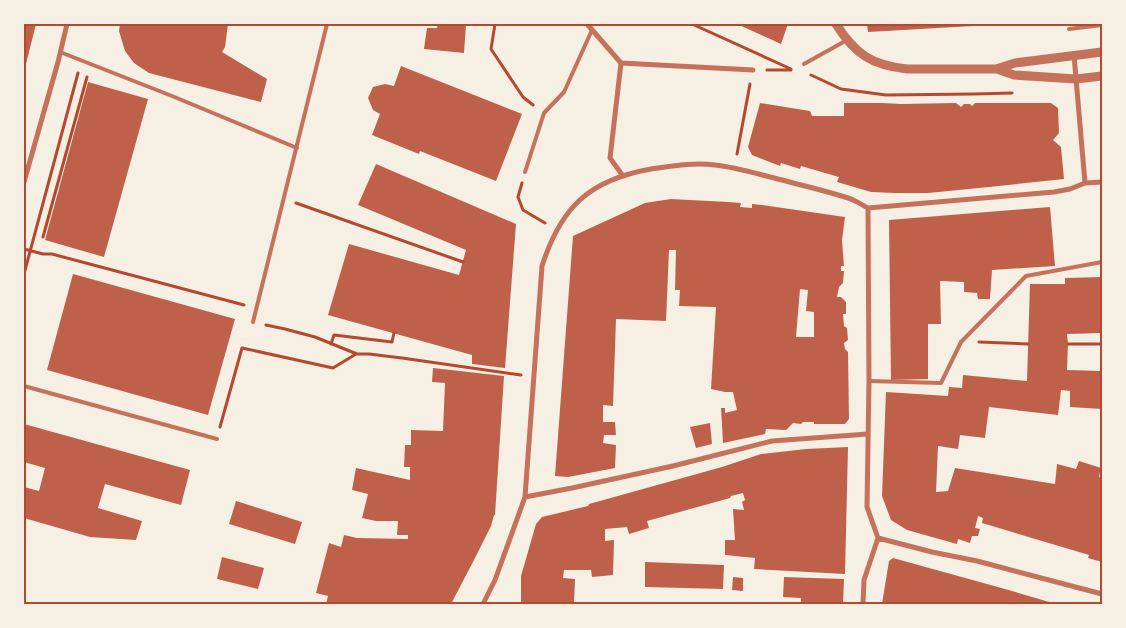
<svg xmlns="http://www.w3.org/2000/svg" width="1126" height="628" font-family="'Crimson Pro',serif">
<rect width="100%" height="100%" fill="#f6efe4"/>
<path fill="#bf614a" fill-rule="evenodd" d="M24,24H36L24,72Z
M120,24H228L225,47L222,52L267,79L261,102L149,73L134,63L125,51L119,31Z
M438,24H466L464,53L424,49L427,28H437Z
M737,24H788L781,44Z
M867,24H990V25L868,32Z
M401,66L522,114L496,181L420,151L419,154L372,135L380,114L373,110L368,98L373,87L385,84L394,86Z
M88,82L148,99L104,257L45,240Z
M760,103L810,111L812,116H844V103H882L901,104L956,103L961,107L964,104H970L972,106L975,103H1051L1058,108L1059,133L1053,140L1061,147L1064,179L989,187L928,193H895L871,192L837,182L839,177L801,166L800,169L781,163L780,166L752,155L748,147Z
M376,164L516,224L505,368L472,364V355L328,315L349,244L459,275L466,250L358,205Z
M671,199L728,202L741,203L740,207L752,208V204L762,205L845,217L842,240L844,266H841V271H844L843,283L839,287L837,297H841L846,302V314H843L844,326L847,328L848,340L844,343L845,349L848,352L849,419L845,424H814V422H803L801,424L793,423L786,430L766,429L765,434L723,443L721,408H725V413L737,410L733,392H725L711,389L716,307L679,306L680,290H675L676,250H669L666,321L616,319L613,406L603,405V422H615L616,435H604L603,443L616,445L615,468L568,477L555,476L573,236L645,203ZM800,289L808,290L806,311L814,312V337H796Z
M1050,207L1055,266L992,270L990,299H978L977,293L964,292V282L940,281L941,324H928V379L891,380L889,220Z
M73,274L235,319L208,415L47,370Z
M1102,277V333L1067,334L1068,344L1067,370L1102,371V409L1070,407V391L1061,390L1058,415L989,407L985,438L960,435L958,449L938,446L936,492L948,491L955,468L1055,484L1057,464L1076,469L1079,461L1101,468L1099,477L1102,478V562L1088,558L1089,555L982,523L983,518L978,516L975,528L980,529L978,536H972L970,543L958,539L957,544L907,530L891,520L882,496L886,392L948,396L949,387L962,388L963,375L1027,381L1030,284H1065V278Z
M433,368L504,376L495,515H494L491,526L474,560L451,604H326L328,596L316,593L329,543L341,547L344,535L357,538L408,539V535H397L398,521H376L362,518L368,494L352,490L356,468L410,480V467H404L405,445H411V430L443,431L445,383L432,382Z
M710,423L712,444L696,448L690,427Z
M24,424L190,470L181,505L105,484L98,508L142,521L136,540L90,537L24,518V487L39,491L45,468L24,462Z
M848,447L845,574L754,569L755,558L725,555V540H735L733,509L744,510L742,502L745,500L743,493L731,496L730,498L647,521L649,528L629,534L627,527L605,529V541L614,540L613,575L592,577L591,570H564L563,578L575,579L574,604H521V576L536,524L542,517L588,506L589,504L722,467L761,454L806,449Z
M236,501L302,522L295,544L229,524Z
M222,557L264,568L258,589L217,579Z
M893,558L1005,589L1056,604H882L889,561Z
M645,562L724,565L723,589L645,587Z
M733,577L743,578V591L732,590Z
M784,577L844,579L843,604H801V598L783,597Z"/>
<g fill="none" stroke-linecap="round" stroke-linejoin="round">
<path stroke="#b5482f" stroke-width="3" d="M495,24L491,49L523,97L533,105
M692,24L791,69
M767,70H791
M811,75L841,89L886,95L974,94L1012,93
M737,154L750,84
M522,183L518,197L523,210L545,223
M296,203L463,262
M43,237L87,77
M24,249L43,254H52L244,305
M24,274L78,73
M266,325L285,329L315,337L357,354H369L402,358L521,375
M979,342L1028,344
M331,344L334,335L392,342L394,333
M1068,344H1102
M220,427L242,348L333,368L356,354"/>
<path stroke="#c5725c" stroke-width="4" d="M1069,29L1102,25
M60,52L172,96L297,148
M804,64L847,40
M525,172L544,113L564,92L592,30
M253,322L327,24
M869,381L941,383L961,342L1026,276L1102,262
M24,386L217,439"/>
<path stroke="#c5725c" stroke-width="5" d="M587,24L621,63L753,70
M1074,55L1085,183
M621,63L610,158L623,176
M24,182L58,62L67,24
M868,208L869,381L867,507L878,538
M868,208L1054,192L1070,189L1085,183L1102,182
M525,497L572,488L673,466L772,441L868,434
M878,538L932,552L977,561L1102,594
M483,604L495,580L525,497L542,266C561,207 589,180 651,169C672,166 694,162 715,165C736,167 761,175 782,180C804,186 826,191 848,198C855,200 862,205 868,208
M863,604L864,580L878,538"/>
<path stroke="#c5725c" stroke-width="9" d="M836,24C855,54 871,65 907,69H996L1015,63L1102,52
M997,69L1014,75L1076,79L1102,76"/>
</g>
<rect width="1126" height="628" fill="none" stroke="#f6efe4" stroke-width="50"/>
<rect x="25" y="25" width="1076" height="578" fill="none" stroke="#b5482f" stroke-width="2"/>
</svg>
